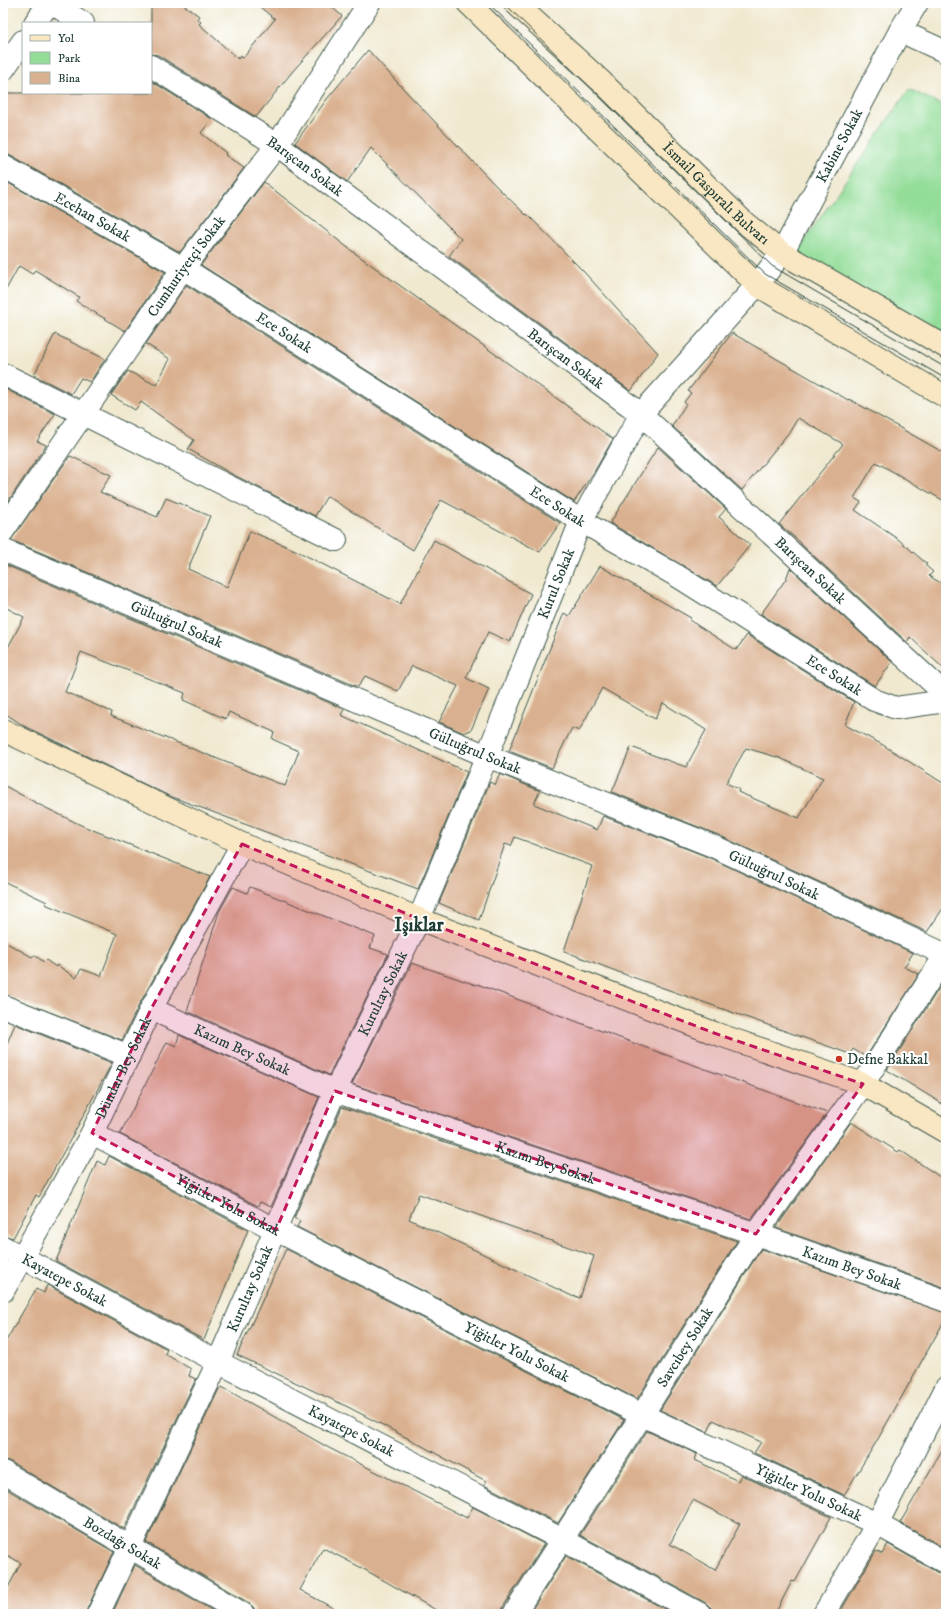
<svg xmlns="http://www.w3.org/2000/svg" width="949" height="1617" font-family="'IM FELL DW Pica',serif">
<rect width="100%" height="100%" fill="#fff"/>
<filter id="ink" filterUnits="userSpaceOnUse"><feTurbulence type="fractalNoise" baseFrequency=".025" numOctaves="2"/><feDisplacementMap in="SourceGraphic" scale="8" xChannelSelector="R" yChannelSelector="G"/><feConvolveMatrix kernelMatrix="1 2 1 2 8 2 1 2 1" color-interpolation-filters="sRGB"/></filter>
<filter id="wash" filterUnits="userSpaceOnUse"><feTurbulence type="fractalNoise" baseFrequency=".012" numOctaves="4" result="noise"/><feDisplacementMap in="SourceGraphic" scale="16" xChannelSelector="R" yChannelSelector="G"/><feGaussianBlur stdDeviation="0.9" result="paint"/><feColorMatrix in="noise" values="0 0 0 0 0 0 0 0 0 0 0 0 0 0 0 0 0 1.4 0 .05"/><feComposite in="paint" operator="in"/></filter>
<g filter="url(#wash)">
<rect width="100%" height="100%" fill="#f0e9d0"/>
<path fill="#93dd99" stroke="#598d66" d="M909,89L946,107V354L790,261Z"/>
<g id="blocks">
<path fill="#dab190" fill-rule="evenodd" d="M151,3H181L199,16L197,19L201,22L199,24L238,59L240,56L243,58L275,19L255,3H327L342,16L292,72L256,117L158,55L151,54Z
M368,50L397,82L497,187L526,215L527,214L583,271L658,353L631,391L449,256L461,239L371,148L347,182L295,143L327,99Z
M151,81L212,119L201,133L226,153L225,155L244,168L180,252L9,155L3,154V93H151Z
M3,180L165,272L125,331L76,301L79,297L35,270L32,274L19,266L3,295Z
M264,182L352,251L613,439L594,472L574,502L201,265Z
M186,285L560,523L540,552L441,500L413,550L327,496L315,516L232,474L188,449L194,440L141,402L135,410L111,395L128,371L156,385L170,359L146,344Z
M732,333L848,400L849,399L946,454V502L876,462L854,498L861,502L855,510L899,540L927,564L925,565L933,572L929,576L946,586V671L910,637L907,642L801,544V543L779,524L843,444L798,418L790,431L742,490L672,426L686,404L684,402L691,393L688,391Z
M55,334L105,359L90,382L81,378L71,394L34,375Z
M3,388L55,414L37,441L46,445L3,509Z
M658,447L726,509L719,517L750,545L717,586L610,523Z
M70,456L111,475L100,492L157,517L166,498L210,516L188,569L227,587L250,531L295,550L400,604L434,540L531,594L510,642L488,632L466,678L489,689L471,730L464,733L439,722L458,686L412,666L398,691L365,676L358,687L11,540Z
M3,564L344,709L341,715L467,772L418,889L167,795L24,726L3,712V657L24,617L3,606ZM81,652L185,693L183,700L226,719L229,712L274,732L272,739L299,751L285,786L111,716L112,712L65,692Z
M600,566L691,618L689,620L736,650L747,635L854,702L845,725L883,745L946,785V904L927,932L718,835L612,792L631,747L686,767L706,730L663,703L655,719L602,688L579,731L572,728L552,768L509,751L564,613L569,616ZM746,748L780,758L823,778L799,818L738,792L739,789L726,783Z
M790,568L892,662L875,686L761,614L786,579Z
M500,774L540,791L534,804L597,830L603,816L708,857L913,953L904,967L919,974L866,1057L853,1049L850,1054L621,973L564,951L592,866L515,837L511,846L505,844L479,920L439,903L490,782L495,785Z
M3,785L40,805L83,826L210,877L140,1003L122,1040L3,994V941L32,957L34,955L44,962L46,960L56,967L57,965L76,978L81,969L101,976L117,934L45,904L47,902L3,881Z
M233,887L247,893L250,887L375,936L370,948L388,954L329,1075L187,1011L219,912Z
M412,963L476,985L477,984L644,1047L827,1113L751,1219L352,1084Z
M941,985L946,987V1106L887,1070Z
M15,1024L112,1063L39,1197L36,1195L13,1238L3,1235V1053Z
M179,1035L319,1097L271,1207L260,1202L258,1206L120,1134L167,1042L176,1046Z
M342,1107L737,1241L637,1399L297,1227L300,1221L294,1218ZM419,1194L594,1256L580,1298L575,1296L574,1297L409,1219Z
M851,1122L898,1152L900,1150L946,1181V1288L776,1228Z
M109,1156L248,1230L204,1340L56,1261L97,1161L105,1165Z
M286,1249L624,1420L558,1523L484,1485L486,1481L415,1442L348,1407L237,1355Z
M761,1249L946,1313V1318L878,1439L844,1495L754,1453L761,1442L713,1420L708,1432L660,1410Z
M47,1285L167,1349L165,1354L191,1369L189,1376L196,1379L124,1529L9,1461L3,1460V1346L36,1289L44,1293Z
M222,1387L329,1448L467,1518L473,1507L544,1544L503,1607L502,1614H443L360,1567L323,1548L300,1590L344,1614H255L254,1608L249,1603L146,1542L219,1389H220Z
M647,1431L697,1454L695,1460L738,1481L741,1475L831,1517L795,1582L792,1581L775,1614H712L711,1608L706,1603L580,1535ZM693,1500L740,1524L715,1570L670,1544Z
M946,1443V1549L900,1523Z
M3,1487L114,1552L87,1609L86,1614H3V1597L21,1563L3,1553Z
M888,1544L940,1574L946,1575V1614H839L876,1551L882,1554Z
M566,1556L674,1614H529Z
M135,1565L218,1614H112Z"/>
</g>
</g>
<g filter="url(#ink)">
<use href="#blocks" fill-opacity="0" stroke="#3e574b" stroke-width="1"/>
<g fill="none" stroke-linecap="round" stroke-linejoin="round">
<g stroke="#3e574b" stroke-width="24">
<g id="street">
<path d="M52,3L83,23"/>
<path d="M35,23L49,3"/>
<path d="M900,31L946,52"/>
<path id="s1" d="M151,66L277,145L641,414L946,695"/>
<path d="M3,70L23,41"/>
<path id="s2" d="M3,166L183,268L581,521L679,577L874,700L896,708L946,701"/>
<path d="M3,374L336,540"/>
<path id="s3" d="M3,531L183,268L277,145L369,3"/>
<path id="s4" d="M3,550L487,756L713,846L946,955"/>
<path d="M3,1006L129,1056"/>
<path id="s5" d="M151,1009L335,1091L756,1234L946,1301"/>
<path id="s6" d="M92,1133L276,1230L642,1415L877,1524L946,1563"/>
<path id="s7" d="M3,1247L218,1362L563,1540L700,1614"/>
<path id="s8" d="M3,1291L92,1133L151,1009L242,844"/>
<path id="s9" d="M3,1472L243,1614"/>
<path id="s10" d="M98,1614L218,1362L335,1091L419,919L487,756L581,521L641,414L757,285L782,253L900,31L917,3"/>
<path id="s11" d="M514,1614L642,1415L756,1234L863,1084L946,954"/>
<path d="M824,1614L877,1524L946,1388"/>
</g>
</g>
<g stroke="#3e574b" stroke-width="24">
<g id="secondary">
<path d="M468,3L757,285L946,397"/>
<path id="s12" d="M515,3L603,83L745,223L782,253L946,347"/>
<path d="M3,730L242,844L419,919L714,1033L863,1084L946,1132"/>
</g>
</g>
<use href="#street" stroke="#fff" stroke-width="22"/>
<use href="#secondary" stroke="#f9e7c3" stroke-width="22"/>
<path stroke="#1f3d34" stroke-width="1" d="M488,3L765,274L946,379
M504,3L772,266L946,368"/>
</g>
</g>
<path fill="#c2185b" fill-opacity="0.2" stroke="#c2185b" stroke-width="3" stroke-dasharray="8 5" stroke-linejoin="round" d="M242,844L419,919L714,1033L863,1084L756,1234L335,1091L276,1230L92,1133L151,1009Z"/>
<circle fill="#c8321e" stroke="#fff" stroke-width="1.5" cx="839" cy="1059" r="4"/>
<g text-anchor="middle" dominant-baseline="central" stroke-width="4" stroke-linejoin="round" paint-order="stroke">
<g font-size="15" fill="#1f3d34" stroke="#fff">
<text stroke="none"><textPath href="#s10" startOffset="1654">Kabine Sokak</textPath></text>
<text stroke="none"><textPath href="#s1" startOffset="184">Barışcan Sokak</textPath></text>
<text stroke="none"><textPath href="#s12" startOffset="277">İsmail Gaspıralı Bulvarı</textPath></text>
<text stroke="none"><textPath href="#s2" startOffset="103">Ecehan Sokak</textPath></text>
<text stroke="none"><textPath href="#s3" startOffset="322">Cumhuriyetçi Sokak</textPath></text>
<text stroke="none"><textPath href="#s2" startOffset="327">Ece Sokak</textPath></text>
<text stroke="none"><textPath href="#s1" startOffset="508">Barışcan Sokak</textPath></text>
<text stroke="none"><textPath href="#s2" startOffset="651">Ece Sokak</textPath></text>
<text stroke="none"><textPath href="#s1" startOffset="832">Barışcan Sokak</textPath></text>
<text stroke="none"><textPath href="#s10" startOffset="1128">Kurul Sokak</textPath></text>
<text stroke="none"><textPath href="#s4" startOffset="189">Gültuğrul Sokak</textPath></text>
<text stroke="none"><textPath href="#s2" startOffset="975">Ece Sokak</textPath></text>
<text stroke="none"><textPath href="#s4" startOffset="513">Gültuğrul Sokak</textPath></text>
<text stroke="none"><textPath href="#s4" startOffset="837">Gültuğrul Sokak</textPath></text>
<text stroke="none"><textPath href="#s10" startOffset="683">Kurultay Sokak</textPath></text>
<text stroke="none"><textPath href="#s5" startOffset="100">Kazım Bey Sokak</textPath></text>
<text stroke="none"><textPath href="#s8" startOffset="254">Dündar Bey Sokak</textPath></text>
<text stroke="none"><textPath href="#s5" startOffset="424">Kazım Bey Sokak</textPath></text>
<text stroke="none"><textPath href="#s6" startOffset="154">Yiğitler Yolu Sokak</textPath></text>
<text stroke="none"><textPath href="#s5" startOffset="748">Kazım Bey Sokak</textPath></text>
<text stroke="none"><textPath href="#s7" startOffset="70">Kayatepe Sokak</textPath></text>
<text stroke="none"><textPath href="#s10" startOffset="359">Kurultay Sokak</textPath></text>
<text stroke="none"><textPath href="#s11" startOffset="317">Savcıbey Sokak</textPath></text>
<text stroke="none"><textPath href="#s6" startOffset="478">Yiğitler Yolu Sokak</textPath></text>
<text stroke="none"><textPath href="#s7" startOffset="394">Kayatepe Sokak</textPath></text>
<text stroke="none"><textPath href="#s6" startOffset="802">Yiğitler Yolu Sokak</textPath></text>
<text stroke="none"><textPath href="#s9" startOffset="139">Bozdağı Sokak</textPath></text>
</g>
<g font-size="15" fill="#1f3d34" stroke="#fff" text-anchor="start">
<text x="847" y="1059">Defne Bakkal</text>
</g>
<g font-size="19" font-weight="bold" fill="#1f3d34" stroke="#fff">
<text x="419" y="925">Işıklar</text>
</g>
</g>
<rect width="949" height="1617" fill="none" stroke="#fff" stroke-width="16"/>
<rect x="22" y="22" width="130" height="72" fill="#ffffff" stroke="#a5b1ae"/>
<rect x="30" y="35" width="20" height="6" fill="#f9e7c3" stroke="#a5b1ae"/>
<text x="58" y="42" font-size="12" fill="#1f3d34">Yol</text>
<rect x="30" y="52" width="20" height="12" fill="#93dd99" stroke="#a5b1ae"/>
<text x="58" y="62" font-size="12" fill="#1f3d34">Park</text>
<rect x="30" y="72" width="20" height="12" fill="#dab190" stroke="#a5b1ae"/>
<text x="58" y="82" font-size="12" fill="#1f3d34">Bina</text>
</svg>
